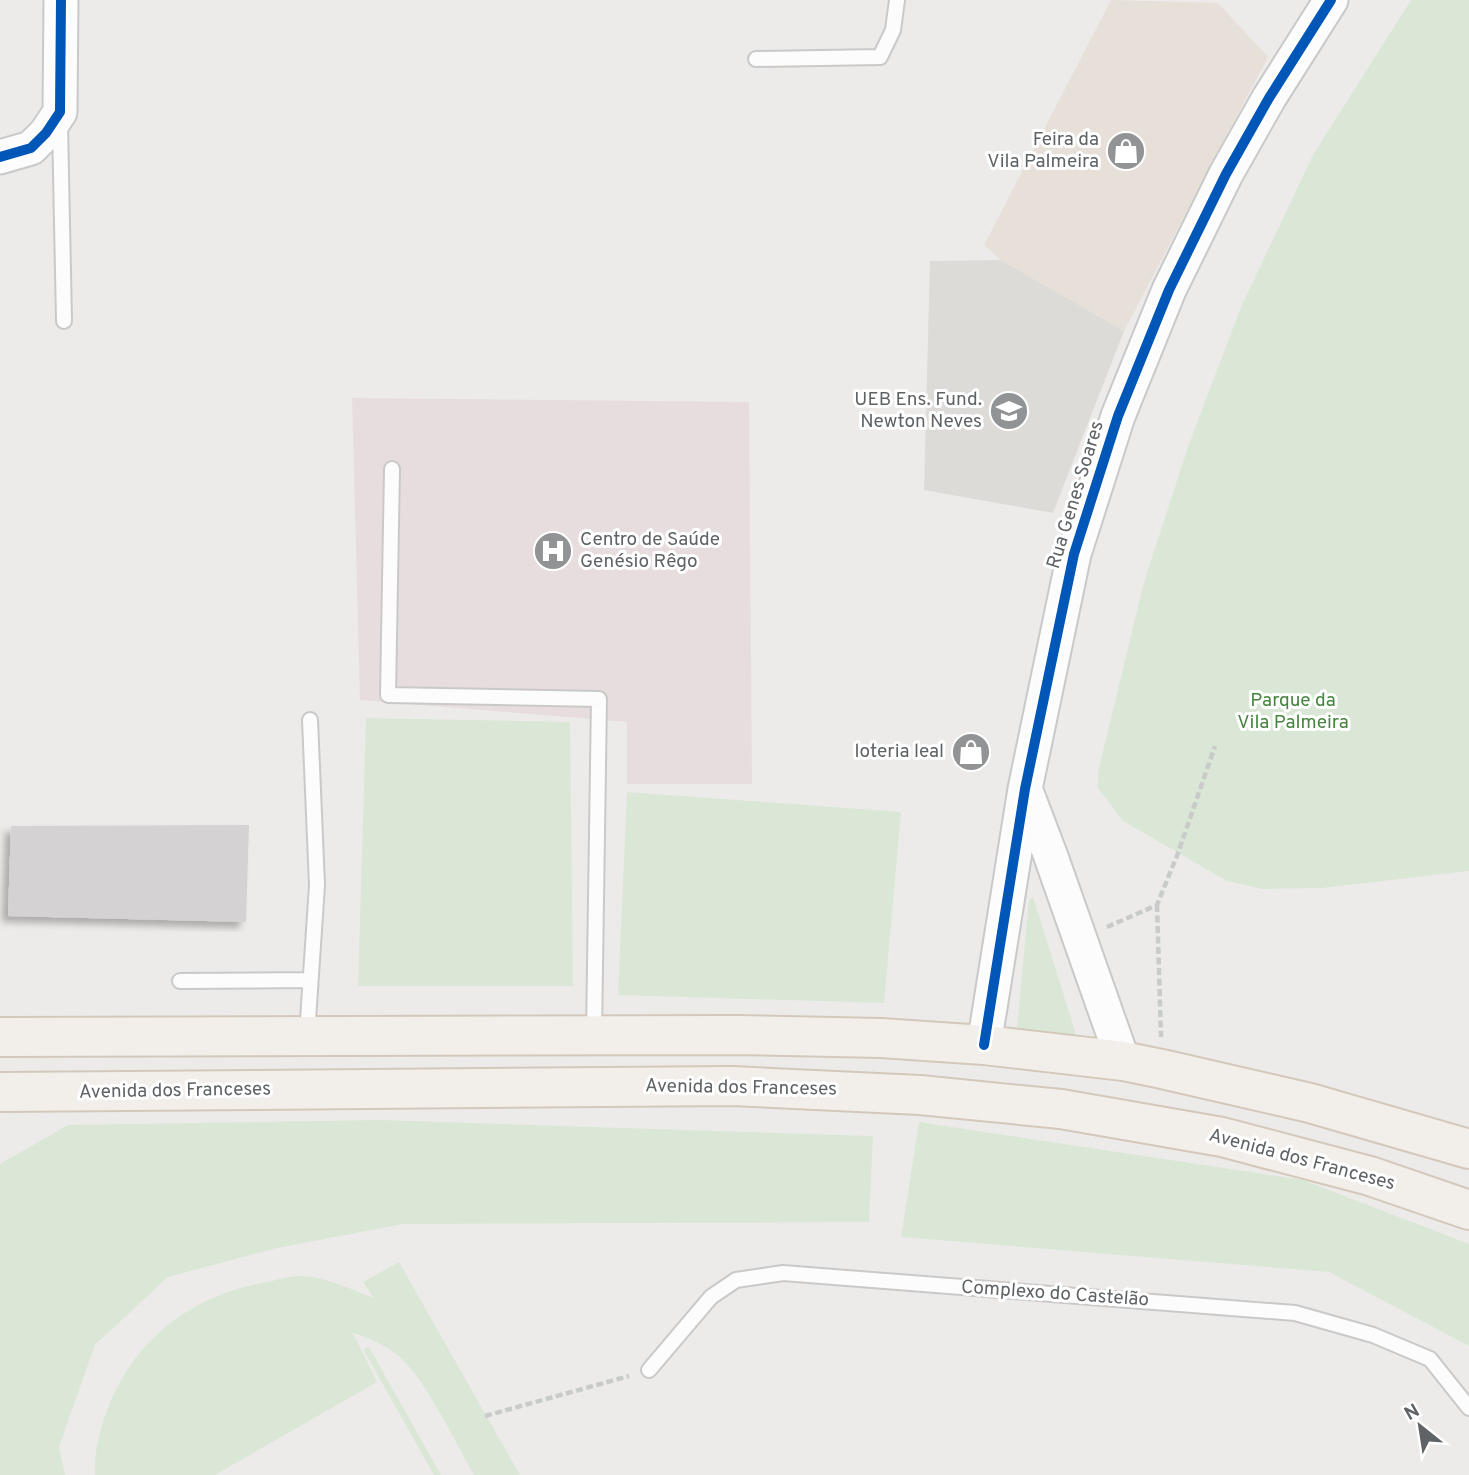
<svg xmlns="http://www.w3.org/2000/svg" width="1469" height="1475" font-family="Overpass,sans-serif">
<defs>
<filter id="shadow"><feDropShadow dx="-6" dy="6" stdDeviation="3.5" flood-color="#0004"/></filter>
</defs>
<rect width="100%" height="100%" fill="#edebe9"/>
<path fill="#e6e0d8" d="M1111,0L1218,3L1268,57L1124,331L1001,260L984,245Z"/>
<path fill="#dddbd8" d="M1001,260L1124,331L1053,513L924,490L930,261Z"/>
<path fill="#e8ddde" d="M352,398L749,402L752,784H627V722L360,700Z"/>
<path fill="#dae7d6" d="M1411,0H1469V871L1322,888L1262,889L1227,881L1123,821L1098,788V772L1144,582L1189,444L1241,307L1313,155Z
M366,718L570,722L573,986H358Z
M627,792L901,812L884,1003L618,995Z
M1033,897L1075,1031V1039L1021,1033L1017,1027L1029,900Z
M381,1120L873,1136L869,1222L403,1224L277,1248L168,1277L95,1345L59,1447L65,1475H0V1164L68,1125Z
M919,1122L1303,1180L1469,1244V1346L1329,1272L901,1237Z
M399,1262L520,1475H474C455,1442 428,1384 401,1358C388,1346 369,1338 353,1333L377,1382L215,1475H95C94,1454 99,1432 106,1413C133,1338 194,1293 272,1281C281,1279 293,1275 303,1276C327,1277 352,1290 374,1298L363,1282Z
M369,1347L441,1475H434L363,1349Z"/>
<path fill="#d4d2d2" filter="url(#shadow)" d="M249,825L246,922L8,916L11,826Z"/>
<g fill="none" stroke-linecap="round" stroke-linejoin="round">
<g stroke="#cac9c9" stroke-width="18">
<path id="service" d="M756,59L880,57L893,30L897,0
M60,124L64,321
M392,469L388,695L599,699L594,1034
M180,981L310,980
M307,1035L317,885L310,720
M649,1370L711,1297L736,1280L783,1273L1295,1313L1373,1335L1430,1359L1469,1408"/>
</g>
<g stroke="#cac9c9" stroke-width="37">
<path id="tertiary" d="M0,157L31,148L46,133L60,112L61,0
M1026,791L1050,854L1123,1061
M984,1045L1025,789L1074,554L1118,416L1169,290L1226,174L1269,98L1331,0"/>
</g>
<g stroke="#d3c8ba" stroke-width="42">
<path id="primary" d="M0,1037L737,1035L881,1038L984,1045L1123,1061L1162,1069L1310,1103L1469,1149
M0,1092L732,1086L920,1095L1061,1109L1222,1137L1370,1176L1469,1210"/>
</g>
<path stroke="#c8cbc9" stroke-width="4.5" stroke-dasharray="7 3.5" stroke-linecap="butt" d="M1157,905L1161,1037
M1107,927L1157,905L1178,853L1215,746
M485,1416L629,1376"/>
<use href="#service" stroke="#fcfcfc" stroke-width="14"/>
<use href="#tertiary" stroke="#fcfcfc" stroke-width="33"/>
<use href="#primary" stroke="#f2efea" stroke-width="38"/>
<g stroke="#fff" stroke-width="15">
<path id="cycleway" d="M0,157L31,148L46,133L60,112L61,0
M984,1045L1025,789L1074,554L1118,416L1169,290L1226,174L1269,98L1331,0"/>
</g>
<use href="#cycleway" stroke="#0057b8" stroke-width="10"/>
</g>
<defs>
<g id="shop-disc" transform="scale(2.0125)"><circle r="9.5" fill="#919394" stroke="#fff"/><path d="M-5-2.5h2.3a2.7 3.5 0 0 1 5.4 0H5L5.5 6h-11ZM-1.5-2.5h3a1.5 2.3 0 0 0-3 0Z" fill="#fff"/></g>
<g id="school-disc" transform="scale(2.0125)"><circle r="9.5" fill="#919394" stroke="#fff"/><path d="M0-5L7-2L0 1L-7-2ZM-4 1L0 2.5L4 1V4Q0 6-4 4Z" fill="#fff"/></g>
<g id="hospital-disc" transform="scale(2.0125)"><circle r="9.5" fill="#919394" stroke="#fff"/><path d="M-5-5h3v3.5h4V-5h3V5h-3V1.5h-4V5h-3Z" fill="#fff"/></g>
</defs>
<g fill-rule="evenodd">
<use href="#shop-disc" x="1126" y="151"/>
<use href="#school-disc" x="1009" y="411"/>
<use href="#hospital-disc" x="553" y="551"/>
<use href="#shop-disc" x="971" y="752"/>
</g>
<g text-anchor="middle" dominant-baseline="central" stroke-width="6" stroke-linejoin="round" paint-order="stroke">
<g font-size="19" fill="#5f6366" stroke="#fff" text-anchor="end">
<text x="1099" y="140">Feira da<tspan x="1099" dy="22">Vila Palmeira</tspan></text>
<text x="982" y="400">UEB Ens. Fund.<tspan x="982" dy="22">Newton Neves</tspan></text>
<text x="580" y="540" text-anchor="start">Centro de Saúde<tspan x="580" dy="22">Genésio Rêgo</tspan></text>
<text x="944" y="752">loteria leal</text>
</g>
<g font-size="19" fill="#5f6366" stroke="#fff">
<text transform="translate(1076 495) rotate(-73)">Rua Genes Soares</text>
<text transform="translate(741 1088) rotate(1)">Avenida dos Franceses</text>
<text transform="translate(175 1091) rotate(-1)">Avenida dos Franceses</text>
<text transform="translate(1302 1160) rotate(15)">Avenida dos Franceses</text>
<text transform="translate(1055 1294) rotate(4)">Complexo do Castelão</text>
</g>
<g font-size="19" fill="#46843f" stroke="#fff">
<text x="1293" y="701">Parque da<tspan x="1293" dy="22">Vila Palmeira</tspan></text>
</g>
</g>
<g transform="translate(1420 1426) rotate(330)" stroke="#ffffff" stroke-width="5" paint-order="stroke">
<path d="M0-5L12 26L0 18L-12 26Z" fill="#5f6366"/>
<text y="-10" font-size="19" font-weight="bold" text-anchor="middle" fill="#5f6366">N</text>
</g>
</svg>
